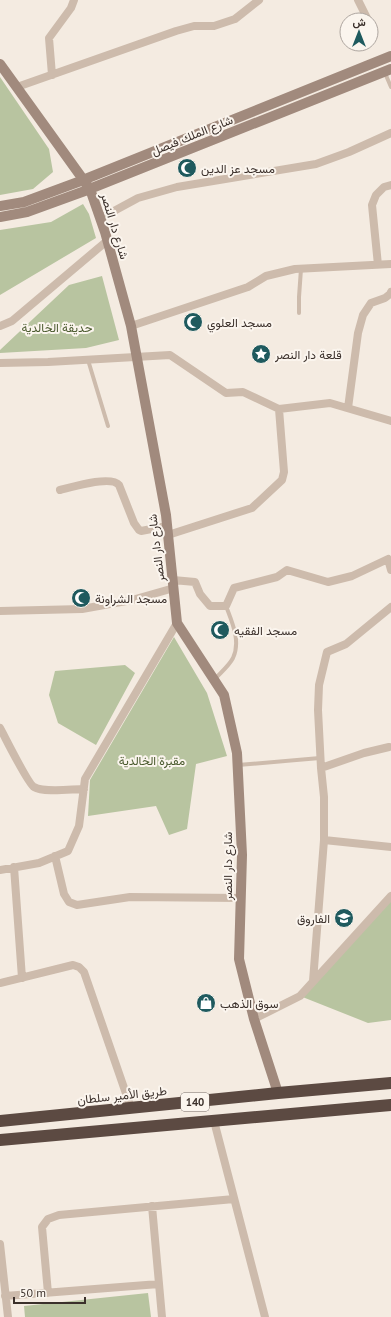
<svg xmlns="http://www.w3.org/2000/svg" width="391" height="1317" font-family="'PT Sans',Vazirmatn,sans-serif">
<rect width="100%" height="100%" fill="#f4ebe1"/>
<path fill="#b8c4a0" d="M0,77L49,149L53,172L33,189L0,195Z
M83,204L89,214L96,238L0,295V230L51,222Z
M102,276L119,340L86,348L0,353V350L69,285Z
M174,637L207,693L227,756L196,764L187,829L169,835L156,806L88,816L90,780Z
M125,665L135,673L96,745L58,723L49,695L55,671Z
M391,896V1020L368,1023L300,996Z
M148,1293L151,1317H25L24,1306Z"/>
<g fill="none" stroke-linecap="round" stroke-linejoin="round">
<path stroke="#cdbbac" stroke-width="4" d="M385,73L391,87
M299,313V297L301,269
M88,360L108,426
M214,680C220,673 229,666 233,658C241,641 232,622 226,606
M238,765L320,758"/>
<path stroke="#cdbbac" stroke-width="8" d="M358,0L368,20
M52,75L49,38L71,8L74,0
M17,87L176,31L194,26H214L235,19L259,0
M101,218L138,198L177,187L316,164L349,152L391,133
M378,265L372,205L376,195L384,187L391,185
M0,326L12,321L108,240
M131,326L248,287L266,276L295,269L391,264
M0,363L48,362L170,355L226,393L243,392L279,409L330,403L391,421
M348,408L358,333L363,315L371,303L385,298L390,294L391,292
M60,490C72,487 111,475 119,485L134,523L139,530L141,531L167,526
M168,535L252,508L282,480L284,472L279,409
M173,580L195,582L200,594L210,606H226L234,588L277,577L287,570L328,582L352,576L388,559L391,570
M0,611L82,609L132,600L174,588
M0,728C5,737 28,784 34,787C44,793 72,789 84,789
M389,747L364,753L321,768L324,797V840L391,847
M321,768L318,710L319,685L327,652L346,644L391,607
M55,856L64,894L69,902L77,905L130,897L241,898
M14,867L22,978
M0,870L39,863L68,851L79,826L85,779L177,623
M313,981L324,840
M0,983L73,965L79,967L84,972L131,1108
M254,1019L300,996L391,896
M214,1121L265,1317
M152,1206L162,1317
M0,1244L8,1317
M48,1293L42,1227L48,1219L59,1215L234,1199
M5,1296L159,1284"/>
<path stroke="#a18a7d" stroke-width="10" d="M0,64L90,189L105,232L131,326L166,515L177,623L224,695L237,753L242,855L239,959L254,1019L278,1093
M0,206L24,202L78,182L391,56
M0,217L27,212L82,192L391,69"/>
<path stroke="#5c4a42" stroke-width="12" d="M0,1121L278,1093L391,1083
M0,1140L391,1105"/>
</g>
<defs>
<g id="mosque-disc" transform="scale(1)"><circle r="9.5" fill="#1f5a5e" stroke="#fbf5ee"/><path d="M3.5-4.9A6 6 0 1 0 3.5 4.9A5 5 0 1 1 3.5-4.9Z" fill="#fff"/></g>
<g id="sight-disc" transform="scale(1)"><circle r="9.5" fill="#1f5a5e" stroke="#fbf5ee"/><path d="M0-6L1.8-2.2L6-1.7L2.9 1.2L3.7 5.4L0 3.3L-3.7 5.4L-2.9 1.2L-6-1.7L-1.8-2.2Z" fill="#fff"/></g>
<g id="school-disc" transform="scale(1)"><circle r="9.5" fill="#1f5a5e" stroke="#fbf5ee"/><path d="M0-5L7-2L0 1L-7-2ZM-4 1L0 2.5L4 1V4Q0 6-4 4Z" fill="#fff"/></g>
<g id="shop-disc" transform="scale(1)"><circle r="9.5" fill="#1f5a5e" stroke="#fbf5ee"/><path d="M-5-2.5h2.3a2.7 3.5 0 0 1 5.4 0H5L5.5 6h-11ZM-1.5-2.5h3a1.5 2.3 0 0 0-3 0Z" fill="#fff"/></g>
</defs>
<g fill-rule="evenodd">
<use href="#mosque-disc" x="187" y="168"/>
<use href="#mosque-disc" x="193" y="322"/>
<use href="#sight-disc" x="261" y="354"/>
<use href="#mosque-disc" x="81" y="598"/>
<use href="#mosque-disc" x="220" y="630"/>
<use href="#school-disc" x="344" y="918"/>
<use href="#shop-disc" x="206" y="1003"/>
</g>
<g text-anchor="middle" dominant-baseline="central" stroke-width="4" stroke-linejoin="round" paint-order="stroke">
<rect fill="#fbf5ee" stroke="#756b66" stroke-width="1" x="181" y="1093" width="28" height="18" rx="3"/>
<g font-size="11" font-weight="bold" fill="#3b302b">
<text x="195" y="1102">140</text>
</g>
<g font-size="12" fill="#3b302b" stroke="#fbf5ee">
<text transform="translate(192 135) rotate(-22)">شارع الملك فيصل</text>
<text transform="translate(115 226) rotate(73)">شارع دار النصر</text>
<text transform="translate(156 548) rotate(-97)">شارع دار النصر</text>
<text transform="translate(227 866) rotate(-90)">شارع دار النصر</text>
<text transform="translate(122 1095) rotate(-6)">طريق الأمير سلطان</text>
</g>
<g font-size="12" fill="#3b302b" stroke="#fbf5ee" text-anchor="start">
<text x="201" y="168">مسجد عز الدين</text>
<text x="207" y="322">مسجد العلوي</text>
<text x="275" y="354">قلعة دار النصر</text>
<text x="95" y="598">مسجد الشراونة</text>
<text x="234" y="630">مسجد الفقيه</text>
<text x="330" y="918" text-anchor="end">الفاروق</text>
<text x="220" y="1003">سوق الذهب</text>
</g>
<g font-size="12" fill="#4a5a2e" stroke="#fbf5ee">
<text x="57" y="327">حديقة الخالدية</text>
<text x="152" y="760">مقبرة الخالدية</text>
</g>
</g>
<g transform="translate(359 32)"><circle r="19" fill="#fbf5ee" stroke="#aea6a0"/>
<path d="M0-3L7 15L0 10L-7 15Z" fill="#1f5a5e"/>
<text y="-6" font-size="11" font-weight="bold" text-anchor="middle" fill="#3b302b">ش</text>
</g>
<path d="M14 1297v6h71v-6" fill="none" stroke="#3b302b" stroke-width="2"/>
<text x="20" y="1297" font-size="12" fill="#3b302b" stroke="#fbf5ee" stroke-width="3" paint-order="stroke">50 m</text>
</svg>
